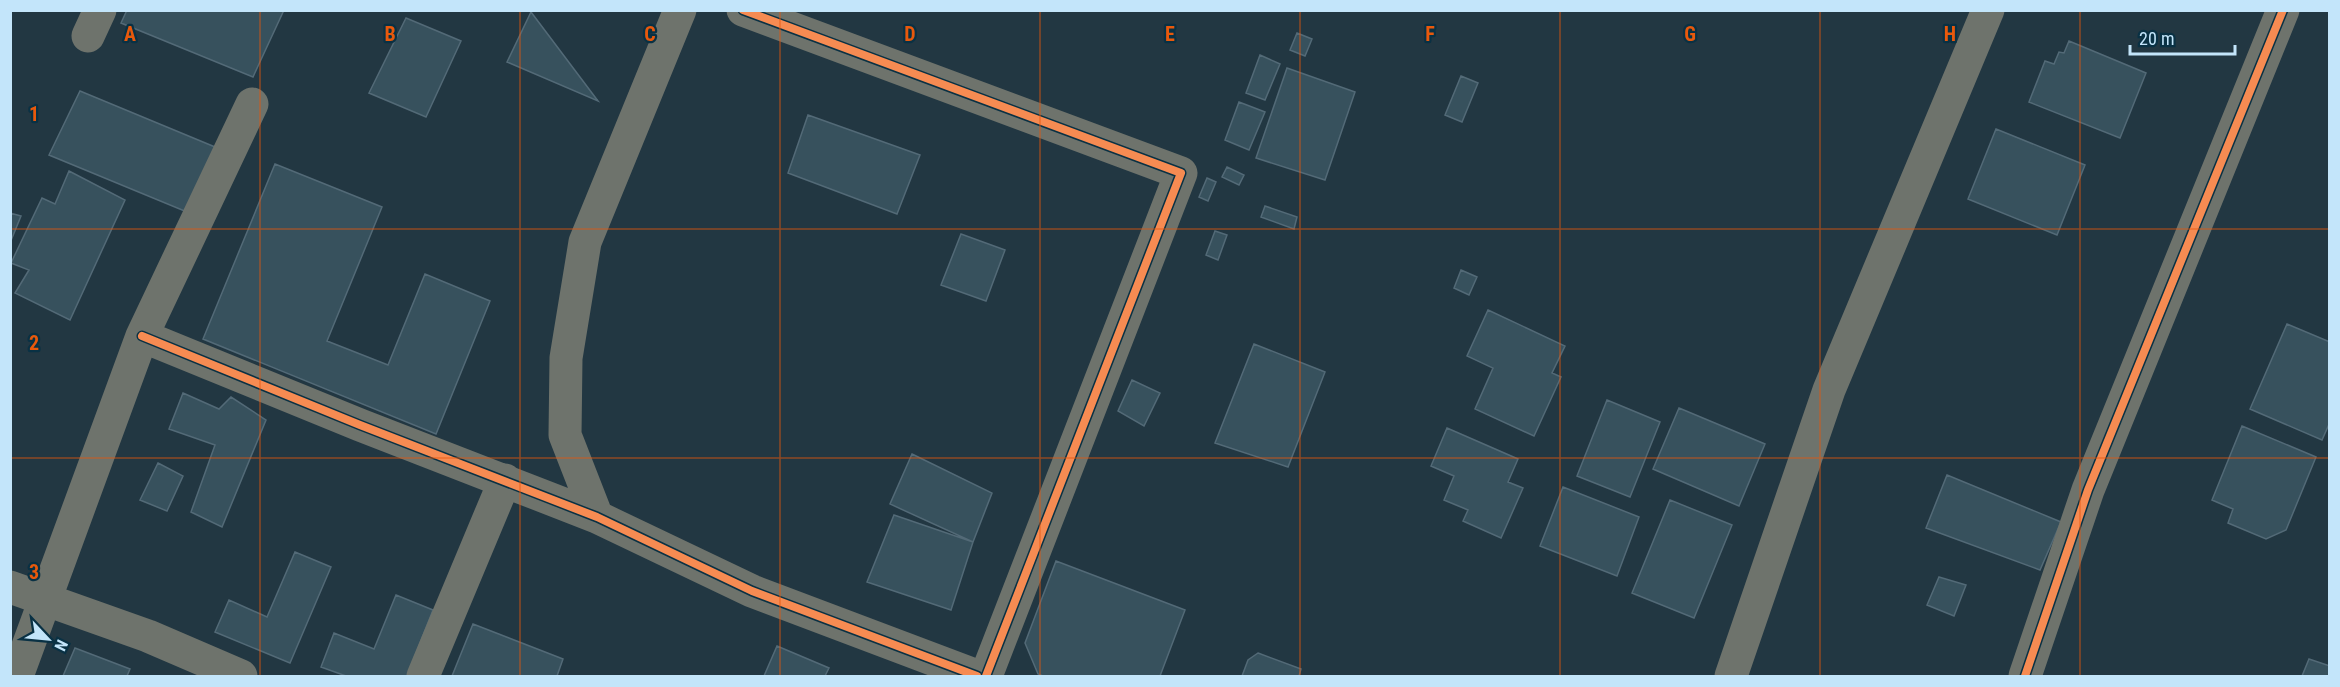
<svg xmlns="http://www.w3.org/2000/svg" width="2340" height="687" font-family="'Roboto Condensed',sans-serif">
<rect width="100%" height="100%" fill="#223742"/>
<path fill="#37515d" stroke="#536a77" stroke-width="1.5" d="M127,10H284L253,77L121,23Z
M531,12L598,101L507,62Z
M406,18L461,41L426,117L369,93Z
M1297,33L1312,39L1305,56L1290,50Z
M2069,41L2146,73L2120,138L2029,102L2045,61L2054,64L2059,52L2064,53Z
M1260,55L1280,64L1265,100L1246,93Z
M1287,68L1355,92L1325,180L1256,158Z
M1461,76L1478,83L1462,122L1445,115Z
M80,91L215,147L187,212L49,155Z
M1239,102L1265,112L1249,150L1225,140Z
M808,115L920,155L897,214L788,173Z
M1996,129L2085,165L2057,235L1968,199Z
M275,164L382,207L327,341L388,365L425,274L490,301L436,434L203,339Z
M1227,167L1244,175L1239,185L1222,177Z
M69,171L125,200L70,320L15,293L29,270L11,263L42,198L55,204Z
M1207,178L1216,182L1208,201L1199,197Z
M1265,206L1297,217L1294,229L1261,217Z
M10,213L21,216L10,243Z
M1215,231L1227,235L1218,260L1206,255Z
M961,234L1005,250L986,301L941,285Z
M1461,270L1477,277L1469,295L1454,288Z
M1488,310L1565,346L1552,373L1561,377L1534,436L1475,409L1493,368L1467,356Z
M2287,324L2330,342V422L2322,440L2250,409Z
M1254,344L1325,372L1288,467L1215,443Z
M1132,380L1160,393L1144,426L1118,411Z
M183,393L219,409L231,397L266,420L222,527L191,512L215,445L169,429Z
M1607,400L1660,422L1630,497L1577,476Z
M1679,408L1765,444L1739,506L1653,469Z
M2242,426L2316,457L2286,530L2266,539L2228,523L2233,509L2212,500Z
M1447,428L1518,459L1508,482L1523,488L1501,538L1463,521L1468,510L1444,500L1454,476L1431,466Z
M912,454L992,493L973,542L890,504Z
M158,463L183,476L167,511L140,500Z
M1947,475L2061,522L2040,570L1926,528Z
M1563,487L1639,517L1617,576L1540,546Z
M1670,500L1732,525L1694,618L1632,593Z
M894,515L973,542L951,610L867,582Z
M295,552L331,567L290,663L215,632L229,600L267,617Z
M1056,561L1185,610L1160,676H1043L1038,674L1025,643Z
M1939,577L1966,585L1954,616L1927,605Z
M396,595L433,610L407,676H346L321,667L334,633L374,649Z
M473,624L563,659L557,676H452Z
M777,646L829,668L825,676H764Z
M75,648L130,669L127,676H63Z
M1258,653L1301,669L1299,676H1242L1248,660Z
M2309,659L2330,666V676H2302Z"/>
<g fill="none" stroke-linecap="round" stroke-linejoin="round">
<path stroke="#6e736c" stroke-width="33" d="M743,10L1181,173L986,676
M88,36L100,10
M142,336L360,425L597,517L752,591L977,676
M597,517L565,435L566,358L585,242L680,10
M10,587L148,636L241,676
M17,676L142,336L252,104
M423,676L505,480
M1731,676L1829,390L1988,10
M2025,676L2088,490L2283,10"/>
<g stroke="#093144" stroke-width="11">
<path id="cycleway" d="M743,10L1181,173L986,676
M142,336L360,425L597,517L752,591L977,676
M2025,676L2088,490L2283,10"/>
</g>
<use href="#cycleway" stroke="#f68b52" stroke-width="8"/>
</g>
<path fill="none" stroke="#e8590c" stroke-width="1.5" stroke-opacity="0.55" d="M260,10V676M520,10V676M780,10V676M1040,10V676M1300,10V676M1560,10V676M1820,10V676M2080,10V676M10,229H2330M10,458H2330"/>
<g font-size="20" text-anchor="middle" font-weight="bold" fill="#e8590c" stroke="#093144" stroke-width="4.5" stroke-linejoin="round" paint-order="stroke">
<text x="130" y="41">A</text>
<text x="390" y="41">B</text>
<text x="650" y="41">C</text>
<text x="910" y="41">D</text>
<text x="1170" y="41">E</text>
<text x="1430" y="41">F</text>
<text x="1690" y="41">G</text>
<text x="1950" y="41">H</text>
<text x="34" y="121">1</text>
<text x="34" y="350">2</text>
<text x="34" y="579">3</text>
</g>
<rect width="2340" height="687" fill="none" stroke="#c3e5fa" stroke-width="24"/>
<g transform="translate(48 639) rotate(116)" stroke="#093144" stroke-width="4.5" paint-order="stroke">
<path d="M0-4.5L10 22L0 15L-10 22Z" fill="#c3e5fa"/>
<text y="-9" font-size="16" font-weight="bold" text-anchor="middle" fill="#c3e5fa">N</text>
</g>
<path d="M2130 45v9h105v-9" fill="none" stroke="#c3e5fa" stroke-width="3"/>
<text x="2139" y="45" font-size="18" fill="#c3e5fa" stroke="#093144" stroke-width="4.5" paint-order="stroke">20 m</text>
</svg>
